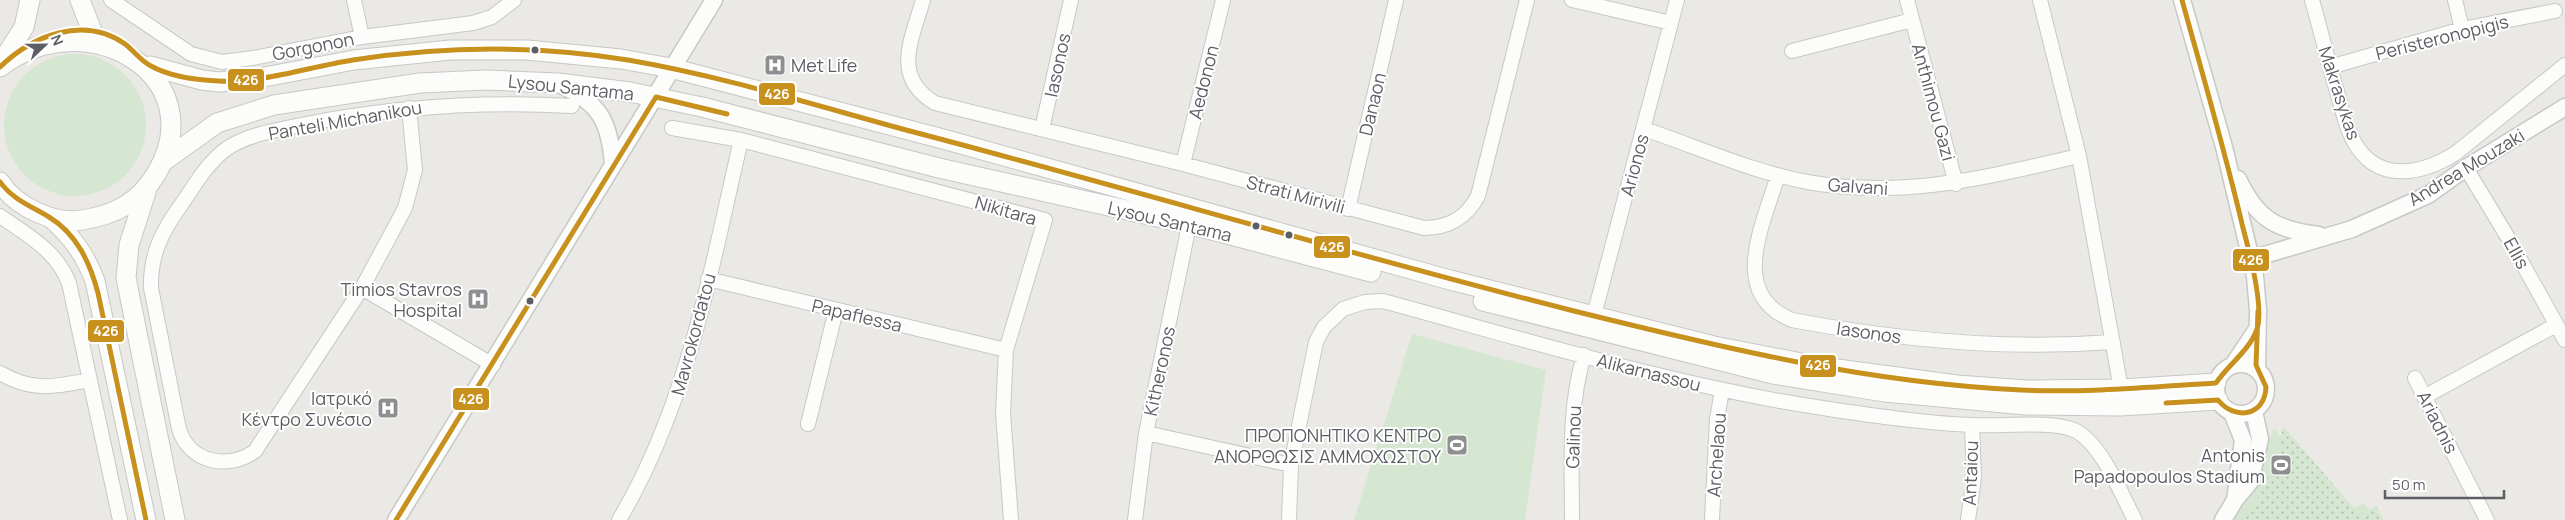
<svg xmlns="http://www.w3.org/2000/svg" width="2565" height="520" font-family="Manrope,sans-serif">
<defs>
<pattern id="park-dots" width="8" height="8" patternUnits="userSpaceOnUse" patternTransform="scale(1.25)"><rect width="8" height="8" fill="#d5e6d1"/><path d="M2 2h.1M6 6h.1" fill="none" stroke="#b0bead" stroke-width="1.8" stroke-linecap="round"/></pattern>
</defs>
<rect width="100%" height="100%" fill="#ebe9e5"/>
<path fill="#d5e6d1" d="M4 125a71 71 0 1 1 142 0a71 71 0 1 1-142 0Z
M1412,334L1546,370L1525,520H1354Z
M2274,428L2345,514L2363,503L2379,520H2233Z"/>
<path fill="url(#park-dots)" d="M2283,426L2360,515L2376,506L2384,520H2243C2264,494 2278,459 2283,426Z"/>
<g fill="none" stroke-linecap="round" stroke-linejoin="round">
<g stroke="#c7c8c7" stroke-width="16">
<path id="minor" d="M111,0L191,54L222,62L253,58L362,37L473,23L492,17L514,0
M354,0L362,37
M923,0C912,39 891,77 935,103L1183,164L1424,228C1449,228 1466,218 1478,196L1527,0
M1572,0L1671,23
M1907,0L1956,184
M2040,0L2079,156L2121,389
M2312,0C2320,28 2327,57 2335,85C2341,103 2344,123 2353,140C2376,184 2421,175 2456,153L2565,65
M2455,0L2462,29
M1792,51L1912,20
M2330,67L2462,29L2555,11
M409,108L415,170L405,208L362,288L255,451C228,471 189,462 179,429L151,288C150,255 162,231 181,205C195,185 208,161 229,147C250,134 277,130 301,125C391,107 480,101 572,106
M672,128L741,140L1045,220L1006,350L1003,413L1011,520
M1042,129L1071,0
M1644,129C1698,147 1757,174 1813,183C1908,198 1987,177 2079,156
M1183,164L1223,0
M2466,168L2510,241L2565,340
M1778,175C1764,223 1727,294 1792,320C1897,340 2005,350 2113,342
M1348,209L1396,0
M0,216C27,235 56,250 69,283L120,520
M708,279L1006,350
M362,288L493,365
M1592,323L1677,0
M0,373C32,392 55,387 89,380
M2415,378L2487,520
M2424,397L2556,325
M808,424L836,310
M1146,433L1291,465
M619,520C688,404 711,269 741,140
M1135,520L1146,433L1191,216
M1289,520L1291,465L1316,342L1324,327L1343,309L1365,302L1383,301C1530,341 1678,387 1829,409C1876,416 1924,423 1972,425C1998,427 2051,420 2074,430C2101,442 2121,494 2135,520
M1572,520C1572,464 1568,409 1584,355
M1712,520L1717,419L1722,390
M1968,520L1974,478L1972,425"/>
</g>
<g stroke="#c7c8c7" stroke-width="19">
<path id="tertiary" d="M2182,0L2224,147L2255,276L2258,310L2257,369
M563,86C601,104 610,124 613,165
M2238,179C2257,219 2276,230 2319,235
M2251,259L2352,229L2428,195L2466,168L2565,107
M2216 389a25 25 0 1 1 50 0a25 25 0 1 1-50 0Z
M2233,365L2257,329
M2232,413L2243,440L2235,500
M396,520L714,0
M2223,520L2235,500L2250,482L2260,439L2254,411"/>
</g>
<g stroke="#c7c7c7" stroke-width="21">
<path id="secondary" d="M80,0L92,31
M7,54L24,27L30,0
M150,66L202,80L219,82L259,78L354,60L450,50H527L621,59L671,68L943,139L1450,280L1714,346L1822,367L1957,385L2026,390L2121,389L2216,383
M0,67C86,0 215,76 156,174C139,203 114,215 82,220C54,225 15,206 0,182
M164,161L217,123L274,105L420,83L487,80L558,83L630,92L702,107L939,168L1189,224L1371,272
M146,192L129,245L126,278L175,520
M51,218C72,237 85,254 95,281L146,520
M1483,301L1773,374L1885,392L2026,405L2120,406L2218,400"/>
</g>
<use href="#minor" stroke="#fcfcfb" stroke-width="14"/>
<use href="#tertiary" stroke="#fcfcfb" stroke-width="16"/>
<use href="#secondary" stroke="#fcfcfb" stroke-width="19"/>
<g stroke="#fff" stroke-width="9">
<path id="bus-1" d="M0,67C32,36 83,15 125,44C134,51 141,61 151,66C169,76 197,80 218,81C264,83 308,67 353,60C444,46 537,45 628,60C722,76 814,105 906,130C1128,188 1348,254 1570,310C1719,347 1867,383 2021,390C2086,393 2151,387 2216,383C2227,366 2250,350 2257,329C2264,308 2249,250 2243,228C2225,151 2203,76 2182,0
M0,182C13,200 31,206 49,217C77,234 90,263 98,293L146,520
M2166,403L2218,400C2235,421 2265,416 2266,387L2256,365L2258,311
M396,520L656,97L727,114"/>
</g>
<use href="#bus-1" stroke="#c8911e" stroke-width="5"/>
</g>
<defs>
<g id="hospital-square" transform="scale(1.125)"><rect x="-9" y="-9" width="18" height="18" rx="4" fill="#8d8f90" stroke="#fff"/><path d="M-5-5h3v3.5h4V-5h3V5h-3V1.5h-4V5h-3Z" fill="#fff"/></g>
<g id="stadium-square" transform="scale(1.125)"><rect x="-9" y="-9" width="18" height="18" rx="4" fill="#8d8f90" stroke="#fff"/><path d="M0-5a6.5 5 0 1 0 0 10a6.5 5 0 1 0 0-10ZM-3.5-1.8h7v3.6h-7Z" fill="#fff"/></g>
</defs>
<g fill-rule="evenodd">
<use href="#hospital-square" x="775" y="65"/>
<use href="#hospital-square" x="478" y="299"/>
<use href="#hospital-square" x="388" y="408"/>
<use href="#stadium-square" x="1457" y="445"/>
<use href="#stadium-square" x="2281" y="465"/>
</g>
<g fill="#5b5f63" stroke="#fff" stroke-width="2">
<circle cx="535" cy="50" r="4.5"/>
<circle cx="1256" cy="226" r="4.5"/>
<circle cx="1289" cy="235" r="4.5"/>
<circle cx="530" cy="301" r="4.5"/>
</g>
<g text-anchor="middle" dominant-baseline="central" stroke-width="4" stroke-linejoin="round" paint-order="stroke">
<g font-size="18" fill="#5b5f63" stroke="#fff">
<text transform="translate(2442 37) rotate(-14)">Peristeronopigis</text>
<text transform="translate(313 46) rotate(-11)">Gorgonon</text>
<text transform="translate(1057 65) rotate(-78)">Iasonos</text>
<text transform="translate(1203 82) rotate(-76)">Aedonon</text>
<text transform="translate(571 87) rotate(6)">Lysou Santama</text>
<text transform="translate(2340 93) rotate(72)">Makrasykas</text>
<text transform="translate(1934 102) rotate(75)">Anthimou Gazi</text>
<text transform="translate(1372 104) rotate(-77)">Danaon</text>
<text transform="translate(345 120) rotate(-10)">Panteli Michanikou</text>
<text transform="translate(1634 165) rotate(-75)">Arionos</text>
<text transform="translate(2466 167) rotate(-31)">Andrea Mouzaki</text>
<text transform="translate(1858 186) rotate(4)">Galvani</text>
<text transform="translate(1296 194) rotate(15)">Strati Mirivili</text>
<text transform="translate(1006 210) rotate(16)">Nikitara</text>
<text transform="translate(1170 221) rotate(13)">Lysou Santama</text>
<text transform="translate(2517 253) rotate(61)">Ellis</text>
<text transform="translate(857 315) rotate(13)">Papaflessa</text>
<text transform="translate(1869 332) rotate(8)">Iasonos</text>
<text transform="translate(693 334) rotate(-75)">Mavrokordatou</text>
<text transform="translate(1159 371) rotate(-78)">Kitheronos</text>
<text transform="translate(1649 372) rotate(14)">Alikarnassou</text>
<text transform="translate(2438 422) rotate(63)">Ariadnis</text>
<text transform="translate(1573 437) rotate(-88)">Galinou</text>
<text transform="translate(1716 455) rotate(-86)">Archelaou</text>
<text transform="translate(1970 473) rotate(-88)">Antaiou</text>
</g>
<g font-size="18" fill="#5b5f63" stroke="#fff" text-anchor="end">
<text x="791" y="65" text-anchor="start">Met Life</text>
<text x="462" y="289">Timios Stavros<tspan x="462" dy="21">Hospital</tspan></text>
<text x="372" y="398">Ιατρικό<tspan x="372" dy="21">Κέντρο Συνέσιο</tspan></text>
<text x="1441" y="435">ΠΡΟΠΟΝΗΤΙΚΟ ΚΕΝΤΡΟ<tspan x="1441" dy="21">ΑΝΟΡΘΩΣΙΣ ΑΜΜΟΧΩΣΤΟΥ</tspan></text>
<text x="2265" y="455">Antonis<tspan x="2265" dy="21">Papadopoulos Stadium</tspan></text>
</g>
</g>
<g stroke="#fff" stroke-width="2">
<rect x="227" y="68" width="38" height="24" rx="5" fill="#c8911e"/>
<rect x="758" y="82" width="38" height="24" rx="5" fill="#c8911e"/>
<rect x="1313" y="235" width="38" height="24" rx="5" fill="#c8911e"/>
<rect x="2232" y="248" width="38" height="24" rx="5" fill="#c8911e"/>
<rect x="87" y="319" width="38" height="24" rx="5" fill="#c8911e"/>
<rect x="1799" y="354" width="38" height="24" rx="5" fill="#c8911e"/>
<rect x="452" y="387" width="38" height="24" rx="5" fill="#c8911e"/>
</g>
<g font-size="14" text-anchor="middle" font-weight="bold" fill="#fff">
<text x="246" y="85">426</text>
<text x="777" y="99">426</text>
<text x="1332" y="252">426</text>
<text x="2251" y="265">426</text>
<text x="106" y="336">426</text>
<text x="1818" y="370">426</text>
<text x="471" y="404">426</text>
</g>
<g transform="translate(45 45) rotate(68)" stroke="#ffffff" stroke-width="4" paint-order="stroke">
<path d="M0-4L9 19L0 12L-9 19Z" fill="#5b5f63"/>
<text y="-8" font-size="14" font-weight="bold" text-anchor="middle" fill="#5b5f63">N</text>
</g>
<path d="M2385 490v8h119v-8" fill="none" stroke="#5b5f63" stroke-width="2.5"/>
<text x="2392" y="490" font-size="15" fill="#5b5f63" stroke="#ffffff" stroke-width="4" paint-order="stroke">50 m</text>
</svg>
